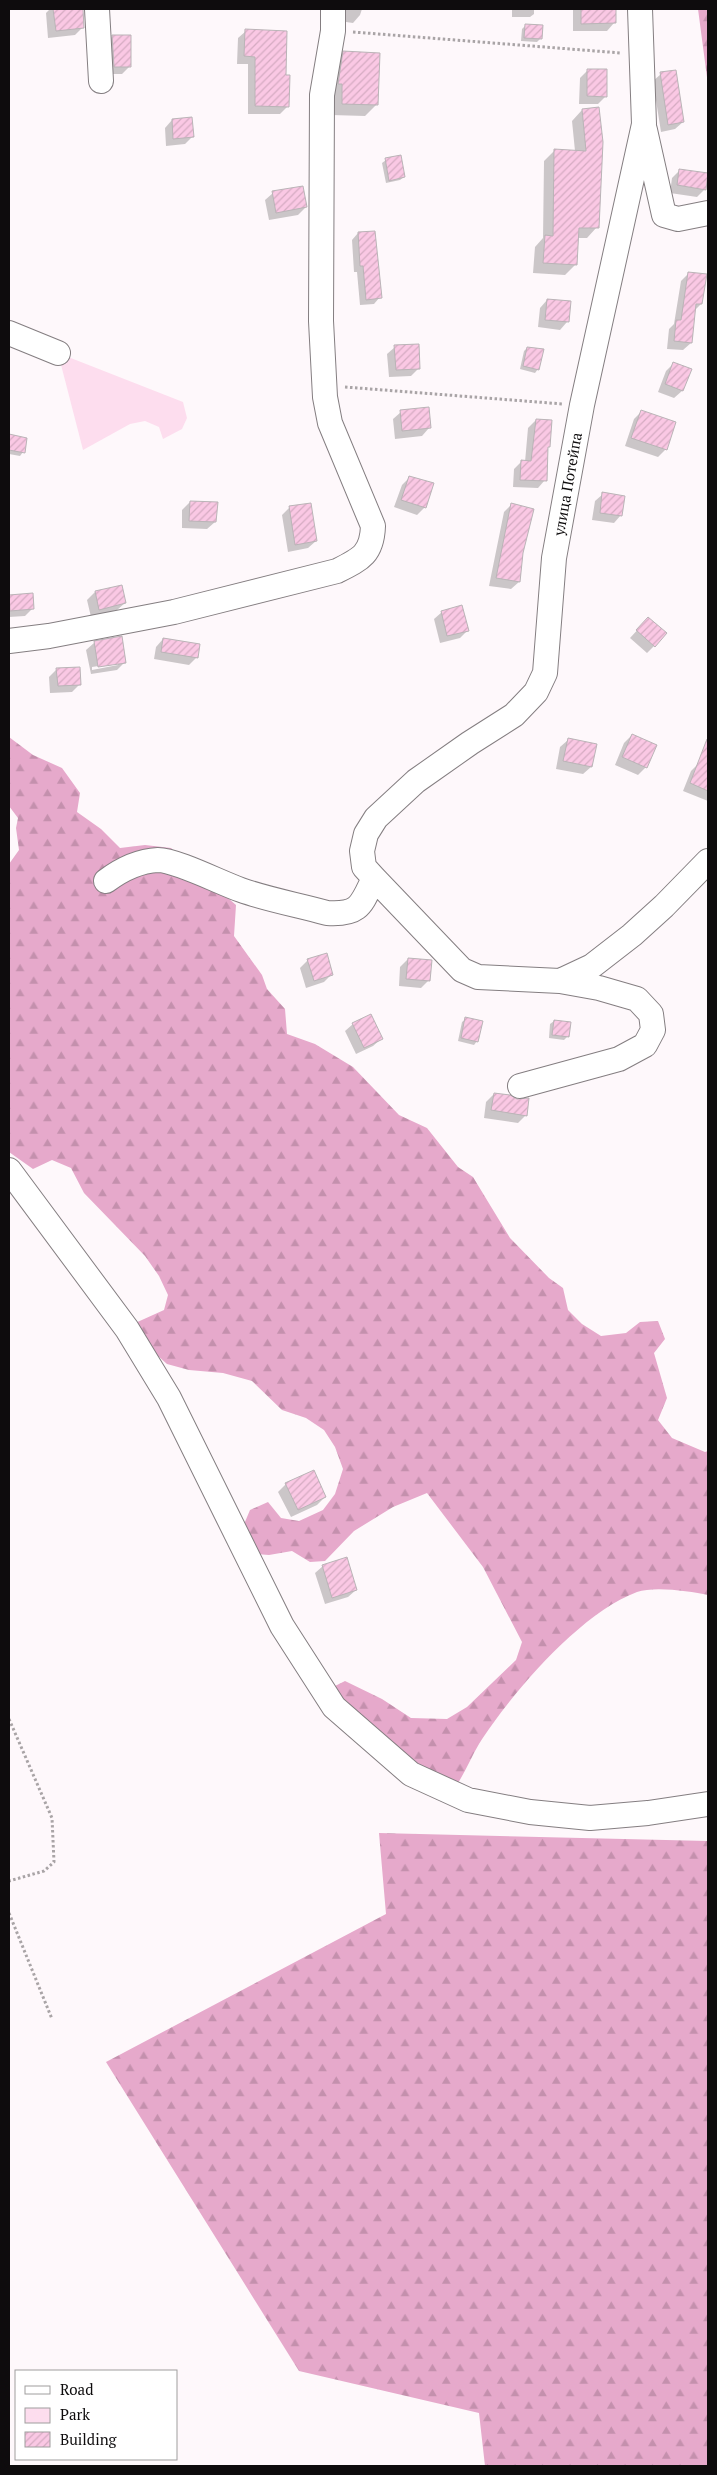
<svg xmlns="http://www.w3.org/2000/svg" width="717" height="2475" font-family="'PT Serif',serif">
<defs>
<pattern id="forest-firs" width="22" height="20" patternUnits="userSpaceOnUse" patternTransform="scale(1.25)"><rect width="22" height="20" fill="#e6a9cb"/><path d="M5 1l3.5 6h-7zM16 11l3.5 6h-7z" fill="#c490ad"/></pattern>
<pattern id="building-hatch" width="6" height="6" patternUnits="userSpaceOnUse" patternTransform="scale(1.25)"><rect width="6" height="6" fill="#fac8e4"/><path d="M-1 1l2-2M0 6l6-6M5 7l2-2" fill="none" stroke="#d5abc2"/></pattern>
</defs>
<rect width="100%" height="100%" fill="#fef8fb"/>
<path fill="#fdddee" d="M58,353L183,402L187,418L182,429L163,439L159,427L145,421L130,424L83,450Z"/>
<path fill="url(#forest-firs)" d="M698,9H708V85Z
M9,737L33,755L62,768L80,793L77,812L101,829L120,848L145,845L171,848L236,905L234,936L262,975L267,989L285,1009L287,1034L315,1044L353,1067L399,1115L427,1128L458,1167L473,1177L510,1238L549,1278L563,1288L568,1310L582,1324L601,1336L626,1333L640,1322L658,1321L665,1339L654,1353L667,1398L658,1420L672,1438L705,1452L708,1451V1595C690,1591 654,1586 637,1592C580,1613 511,1694 479,1744C470,1759 464,1776 453,1790L408,1766L338,1699L335,1686L345,1681L382,1699L411,1718L447,1719L467,1707L516,1660L522,1642L483,1567L427,1493L393,1507L354,1531L325,1561L310,1562L292,1551L269,1555L256,1554L242,1529L250,1510L268,1502L281,1518L299,1521L323,1510L335,1494L343,1469L335,1447L324,1430L306,1418L282,1410L252,1381L223,1373L189,1370L167,1364L148,1347L133,1324L164,1310L168,1295L159,1276L145,1256L84,1193L71,1168L52,1160L33,1169L9,1152V864L19,850L16,828L18,818L9,806Z
M379,1833L708,1841V2466H485L479,2413L299,2371L106,2062L386,1914Z"/>
<path fill="#0003" fill-rule="evenodd" d="M50,9H82L83,27L75,35L48,38L46,13Z
M336,9H362L360,15L353,23L339,21Z
M512,9H534V14L530,17H512Z
M573,9H614V23L607,31H573Z
M526,25L541,38L537,42L521,41L522,29Z
M246,31L284,76L288,106L280,114H248V64H237L238,38Z
M113,36L129,67L122,74H107L105,44Z
M344,52L377,104L365,116L331,115L332,64Z
M588,70L606,96L598,104H579L580,78Z
M661,74L683,122L675,129L661,132L653,81Z
M582,110L597,227L587,238H577L576,264L565,275L533,273L535,247L543,238L544,161L555,150L575,151L572,121Z
M172,120L192,137L185,144L166,146L165,128Z
M386,160L404,177L400,180L386,183L382,163Z
M680,170L705,189L697,197L670,193L672,178Z
M273,193L306,207L298,215L269,220L265,200Z
M374,232L380,297L374,304L360,305L357,272H354L352,240L358,233Z
M689,273L701,304L694,311L691,343L683,350L667,349L669,329L674,324L681,281Z
M547,300L567,322L560,330L538,327L540,308Z
M395,347L419,368L411,376L389,377L387,354Z
M527,348L538,369L535,373L520,369L524,351Z
M674,363L690,369L682,391L674,398L658,392L666,371Z
M642,411L675,423L665,450L658,457L625,446L634,419Z
M401,412L429,428L422,436L395,439L393,419Z
M536,420L546,448L545,480L538,488L513,487L514,469L521,462H525L528,428Z
M9,436L23,452L20,456L9,454Z
M410,477L425,507L417,515L394,507L402,485Z
M603,494L621,515L614,523L592,520L595,501Z
M190,502L215,522L207,529L182,528V510Z
M511,505L522,552L519,582L511,589L489,586L504,512Z
M290,507L316,541L308,548L288,552L282,515Z
M121,586L125,603L117,610L91,617L87,600L95,592Z
M32,594L33,608L25,616L9,617V596Z
M442,612L467,631L460,638L440,643L434,619Z
M641,626L654,646L647,653L630,638Z
M121,637L125,662L117,670L91,674L86,650L94,643ZM118,663V665L92,670V667Z
M163,639L197,657L189,665L154,659L156,647Z
M57,669L80,684L72,692L50,693L49,677Z
M632,735L646,767L638,775L615,765L624,743Z
M568,740L591,767L583,774L556,769L560,747Z
M699,763L708,767V801L683,791L691,771Z
M408,959L429,980L421,988L399,986L400,967Z
M308,960L332,974L324,982L306,988L300,968Z
M466,1019L477,1041L474,1045L458,1041L462,1022Z
M554,1021L568,1036L564,1040L549,1038L550,1024Z
M353,1024L381,1039L373,1046L356,1054L345,1031Z
M494,1094L526,1115L518,1123L484,1118L486,1102Z
M286,1484L325,1497L317,1505L291,1517L278,1492Z
M323,1566L356,1590L348,1597L325,1604L315,1573Z"/>
<path fill="url(#building-hatch)" stroke="#bab4b7" d="M53,9H83L84,28L56,31Z
M581,9H616V23L581,24Z
M525,24L543,25L542,39L524,38Z
M245,29L287,31L286,75H290L289,107L255,106V57L244,56Z
M112,35H131V67H114Z
M343,51L380,53L378,105L342,104V84H338Z
M587,69H607V97L587,96Z
M676,70L684,122L668,125L660,72Z
M599,107L603,142L599,228H579L577,265L543,263L545,235L553,236L554,149L586,151L582,109Z
M192,117L194,137L173,139L172,119Z
M401,155L405,177L389,181L385,158Z
M679,169L708,173L706,190L677,185Z
M303,186L307,207L276,213L272,191Z
M375,231L382,298L366,300L363,266H360L358,232Z
M688,272L707,274L702,304H696L692,343L674,341L676,320H681Z
M547,299L571,301L569,322L545,320Z
M419,344L420,369L396,370L394,345Z
M527,347L544,349L539,370L523,366Z
M673,362L692,369L683,391L665,384Z
M429,407L431,428L402,431L400,410Z
M641,410L676,422L667,450L631,438Z
M536,419L552,420L550,447H548L547,481L520,480L521,460L531,461Z
M9,434L27,438L25,453L9,450Z
M409,476L434,483L426,508L401,500Z
M602,492L625,496L622,516L600,513Z
M190,501L218,502L216,522L189,521Z
M311,503L317,541L295,545L289,506Z
M511,503L534,509L523,553L520,582L496,578Z
M122,585L126,603L99,610L95,591Z
M33,593L34,609L10,611L9,595Z
M462,605L469,631L447,636L441,611Z
M648,617L667,633L655,647L636,630Z
M122,636L126,663L98,667L94,641Z
M163,638L200,644L198,658L161,652Z
M80,667L81,685L58,686L56,668Z
M632,734L657,745L647,768L622,757Z
M568,738L597,744L592,767L563,761Z
M707,739H708V791L690,783Z
M327,953L333,975L314,981L307,959Z
M408,958L432,960L430,981L406,979Z
M371,1014L383,1039L364,1048L352,1023Z
M465,1017L483,1021L478,1042L461,1038Z
M554,1020L571,1022L569,1037L552,1035Z
M494,1093L510,1095L517,1099L529,1098L527,1116L491,1110Z
M314,1470L326,1497L298,1510L285,1483Z
M347,1557L357,1590L332,1598L322,1565Z"/>
<g fill="none" stroke-linecap="round" stroke-linejoin="round">
<g stroke="#847e81" stroke-width="26">
<path id="minor" d="M97,9L101,81
M645,130L664,215L678,219L708,213
M9,333L58,353
M9,641L49,636L174,612L337,571C361,559 372,554 373,526L330,423L325,397L321,321L322,95L333,31V9
M106,881C122,869 138,861 158,860C176,860 221,883 241,890C269,900 299,905 327,913C360,915 361,905 374,878
M560,981L592,966L632,935L664,906L708,861
M520,1086L619,1059L645,1045L653,1030L651,1014L637,999L599,988L560,981L478,977L462,970L374,878L364,867L362,851L366,834L376,818L416,781L470,743L514,715L536,692L545,673L554,558L582,405L644,124L640,9
M9,1170L127,1329L169,1398L282,1626L334,1707L411,1774L468,1800L530,1812L590,1818L648,1813L708,1804"/>
</g>
<path stroke="#a9a4a6" stroke-width="3" stroke-dasharray="2.5 2.5" stroke-linecap="butt" d="M353,32L621,53
M345,387L563,404
M9,1719L52,1818L54,1862L44,1871L9,1881
M9,1913L52,2019"/>
<use href="#minor" stroke="#fff" stroke-width="24"/>
</g>
<g text-anchor="middle" dominant-baseline="central" stroke-width="5" stroke-linejoin="round" paint-order="stroke">
<g font-size="15" fill="#0e0c0d" stroke="#fff">
<text transform="translate(567 484) rotate(-80)">улица Потейпа</text>
</g>
</g>
<rect width="717" height="2475" fill="none" stroke="#0e0c0d" stroke-width="20"/>
<rect x="15" y="2370" width="162" height="90" fill="#ffffff" stroke="#9f9e9e"/>
<rect x="25" y="2386" width="25" height="8" fill="#ffffff" stroke="#9f9e9e"/>
<text x="60" y="2395" font-size="15" fill="#0e0c0d">Road</text>
<rect x="25" y="2408" width="25" height="15" fill="#fdddee" stroke="#9f9e9e"/>
<text x="60" y="2420" font-size="15" fill="#0e0c0d">Park</text>
<rect x="25" y="2432" width="25" height="15" fill="url(#building-hatch)" stroke="#9f9e9e"/>
<text x="60" y="2445" font-size="15" fill="#0e0c0d">Building</text>
</svg>
